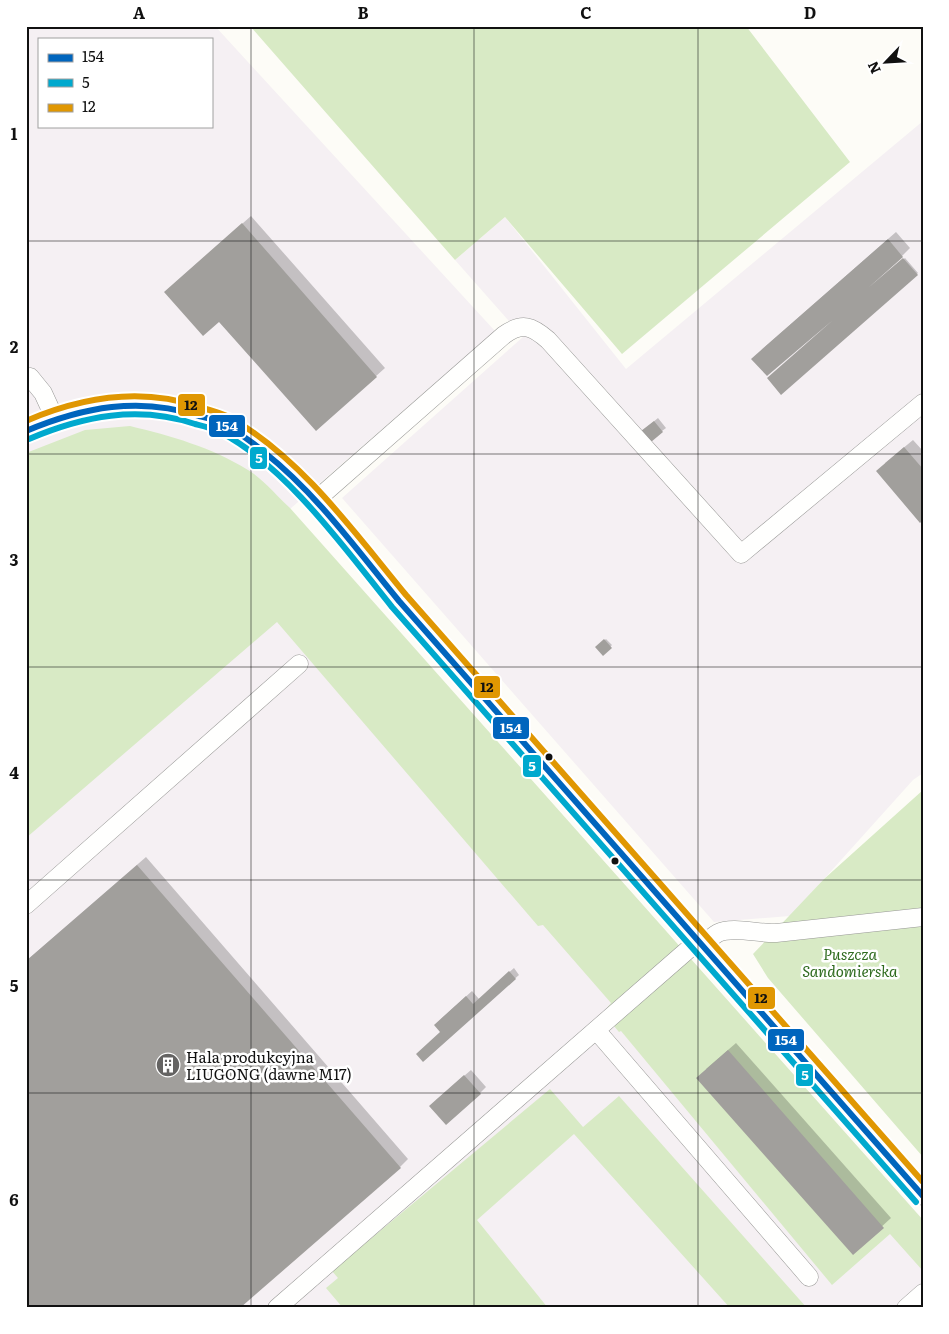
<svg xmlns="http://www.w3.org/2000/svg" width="949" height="1334" font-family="Literata,serif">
<rect width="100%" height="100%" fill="#fdfcf7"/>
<path fill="#f5f0f3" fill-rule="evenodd" d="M26,26H215L495,331L290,509L923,1220V1308H26ZM39,39H211V126H39Z
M923,121V773L913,780L824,879L790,916L714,922L342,498L523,337L455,260L505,217L626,369Z"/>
<path fill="#d8eac5" d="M250,26H746L850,162L622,354L505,217L455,260Z
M130,426C171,436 211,447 248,470C262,478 277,496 290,508L923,1220V1271L890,1234L832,1285L621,1031L619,1032L603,1013L611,1003L543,925L538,926L277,622L26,838V453L85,430Z
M923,790V1157L768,978L753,954L824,879Z
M550,1089L583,1127L619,1096L807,1308H730L574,1134L477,1220L548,1308H343L326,1288L338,1278L332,1271Z"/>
<path fill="#0003" d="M251,216L385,368L316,430L219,320L174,284Z
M896,232L910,248L902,256L761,350Z
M905,258L918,273L782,393L769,378Z
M658,418L666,428L662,431L647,427Z
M913,440L923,451V519L885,463Z
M606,639L612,645L603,654L597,647Z
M146,857L408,1159L400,1167L26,961Z
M514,968L519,975L423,1061L442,1032L441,1019L472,991L479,999Z
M736,1043L891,1218L853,1253L706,1069Z
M471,1070L486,1087L480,1093L436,1100Z"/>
<path fill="#a19f9c" d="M242,223L377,377L316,431L219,322L203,336L164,292Z
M888,239L903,257L868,288L903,258L918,275L781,395L767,378L833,320L767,376L751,359Z
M654,421L663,432L651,442L641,431Z
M904,447L923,469V520L920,523L876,471Z
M604,639L612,648L603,656L595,647Z
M137,865L401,1168L240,1308H26V961Z
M509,971L516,979L423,1062L416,1054L440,1032L434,1025L466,996L473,1004Z
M728,1050L884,1228L853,1255L696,1078Z
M464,1075L481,1094L446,1125L429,1106Z"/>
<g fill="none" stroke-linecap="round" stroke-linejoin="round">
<g stroke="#979795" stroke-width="19">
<path id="minor" d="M30,377L43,393L55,419
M26,431C83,404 146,394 206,418C213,420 220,422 227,426C295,465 349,541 399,601L923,1196
M315,501L504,335C522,322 532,326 548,340L741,554L923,403
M26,905L299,664
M703,946C707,942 712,936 718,933C732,926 760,934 776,933L923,917
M596,1030L809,1277
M277,1308L698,941
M906,1308L923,1293"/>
</g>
<use href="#minor" stroke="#fffffe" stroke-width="18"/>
<g stroke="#fff" stroke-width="10">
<path id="bus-1" d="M26,431C83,407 140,396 199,416C207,418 216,420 224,424C238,432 252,442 264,452C317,494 357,550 399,601L923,1196"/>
</g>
<g stroke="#fff" stroke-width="10">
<path id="bus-2" d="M29,439C83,416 138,405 195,424C203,426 212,428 220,432C286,466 346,550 392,607L916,1202"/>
</g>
<g stroke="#fff" stroke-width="10">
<path id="bus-3" d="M26,421C82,397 141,387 199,407C210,410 221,413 231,418C303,460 354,532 406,595L923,1182"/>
</g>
<use href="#bus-1" stroke="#0065bd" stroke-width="6"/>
<use href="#bus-2" stroke="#00a9ce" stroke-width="6"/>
<use href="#bus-3" stroke="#e09702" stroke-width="6"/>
</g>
<path fill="none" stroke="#111" stroke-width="1" stroke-opacity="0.55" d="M251,26V1308M474,26V1308M698,26V1308M26,241H923M26,454H923M26,667H923M26,880H923M26,1093H923"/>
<defs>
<g id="building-disc" transform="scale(1.25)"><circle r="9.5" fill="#646362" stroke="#fff"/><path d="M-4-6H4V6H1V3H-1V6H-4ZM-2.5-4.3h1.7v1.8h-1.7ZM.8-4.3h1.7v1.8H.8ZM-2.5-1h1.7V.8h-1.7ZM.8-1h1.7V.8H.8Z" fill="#fff"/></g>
</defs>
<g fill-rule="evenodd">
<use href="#building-disc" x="168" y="1065"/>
</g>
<g fill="#111" stroke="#fff" stroke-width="2">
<circle cx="549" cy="757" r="4.5"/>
<circle cx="615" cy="861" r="4.5"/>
</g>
<g text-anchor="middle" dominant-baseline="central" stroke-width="5" stroke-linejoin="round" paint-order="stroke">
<g font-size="15" font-style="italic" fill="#2f6b1f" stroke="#fff">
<text x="850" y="953">Puszcza<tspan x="850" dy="17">Sandomierska</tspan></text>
</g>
<g font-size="15" fill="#111" stroke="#fff" text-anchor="start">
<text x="186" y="1056">Hala produkcyjna<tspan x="186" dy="17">LIUGONG (dawne M17)</tspan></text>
</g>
</g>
<g stroke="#fff" stroke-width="2">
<rect x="177" y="393" width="29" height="24" rx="5" fill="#e09702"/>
<rect x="208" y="414" width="38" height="24" rx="5" fill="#0065bd"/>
<rect x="249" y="446" width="19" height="24" rx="5" fill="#00a9ce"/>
<rect x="473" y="675" width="28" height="24" rx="5" fill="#e09702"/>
<rect x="492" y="716" width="38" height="24" rx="5" fill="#0065bd"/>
<rect x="522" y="754" width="20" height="24" rx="5" fill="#00a9ce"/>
<rect x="747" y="986" width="29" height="24" rx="5" fill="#e09702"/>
<rect x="767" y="1028" width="38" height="24" rx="5" fill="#0065bd"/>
<rect x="795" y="1063" width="19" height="24" rx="5" fill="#00a9ce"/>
</g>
<g font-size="14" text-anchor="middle" font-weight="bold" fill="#fff">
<text x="227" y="431">154</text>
<text x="259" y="463">5</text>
<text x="511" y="733">154</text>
<text x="532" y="771">5</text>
<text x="786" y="1045">154</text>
<text x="805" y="1080">5</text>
</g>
<g font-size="14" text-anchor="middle" font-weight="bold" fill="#111">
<text x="191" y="410">12</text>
<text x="487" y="692">12</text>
<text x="761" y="1003">12</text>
</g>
<rect width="949" height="1334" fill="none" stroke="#ffffff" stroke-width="55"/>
<rect x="38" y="38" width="175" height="90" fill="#ffffff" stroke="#a0a0a0"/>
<rect x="48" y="54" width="25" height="8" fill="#0065bd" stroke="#a0a0a0"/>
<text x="82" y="62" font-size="15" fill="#111111">154</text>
<rect x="48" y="79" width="25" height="8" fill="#00a9ce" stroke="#a0a0a0"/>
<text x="82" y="88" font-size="15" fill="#111111">5</text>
<rect x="48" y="104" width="25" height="8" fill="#e09702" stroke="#a0a0a0"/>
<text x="82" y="112" font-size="15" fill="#111111">12</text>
<g transform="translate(886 62) rotate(245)" stroke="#ffffff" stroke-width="4" paint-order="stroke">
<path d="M0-4L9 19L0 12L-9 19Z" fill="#111111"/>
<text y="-8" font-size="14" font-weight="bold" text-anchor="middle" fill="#111111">N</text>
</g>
<rect x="28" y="28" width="894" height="1278" fill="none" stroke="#111" stroke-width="2"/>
<g font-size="16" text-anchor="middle" font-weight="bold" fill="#111">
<text x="139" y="19">A</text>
<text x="363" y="19">B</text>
<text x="586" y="19">C</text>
<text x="810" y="19">D</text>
<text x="14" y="140">1</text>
<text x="14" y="353">2</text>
<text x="14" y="566">3</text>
<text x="14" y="779">4</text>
<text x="14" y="992">5</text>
<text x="14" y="1206">6</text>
</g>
</svg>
